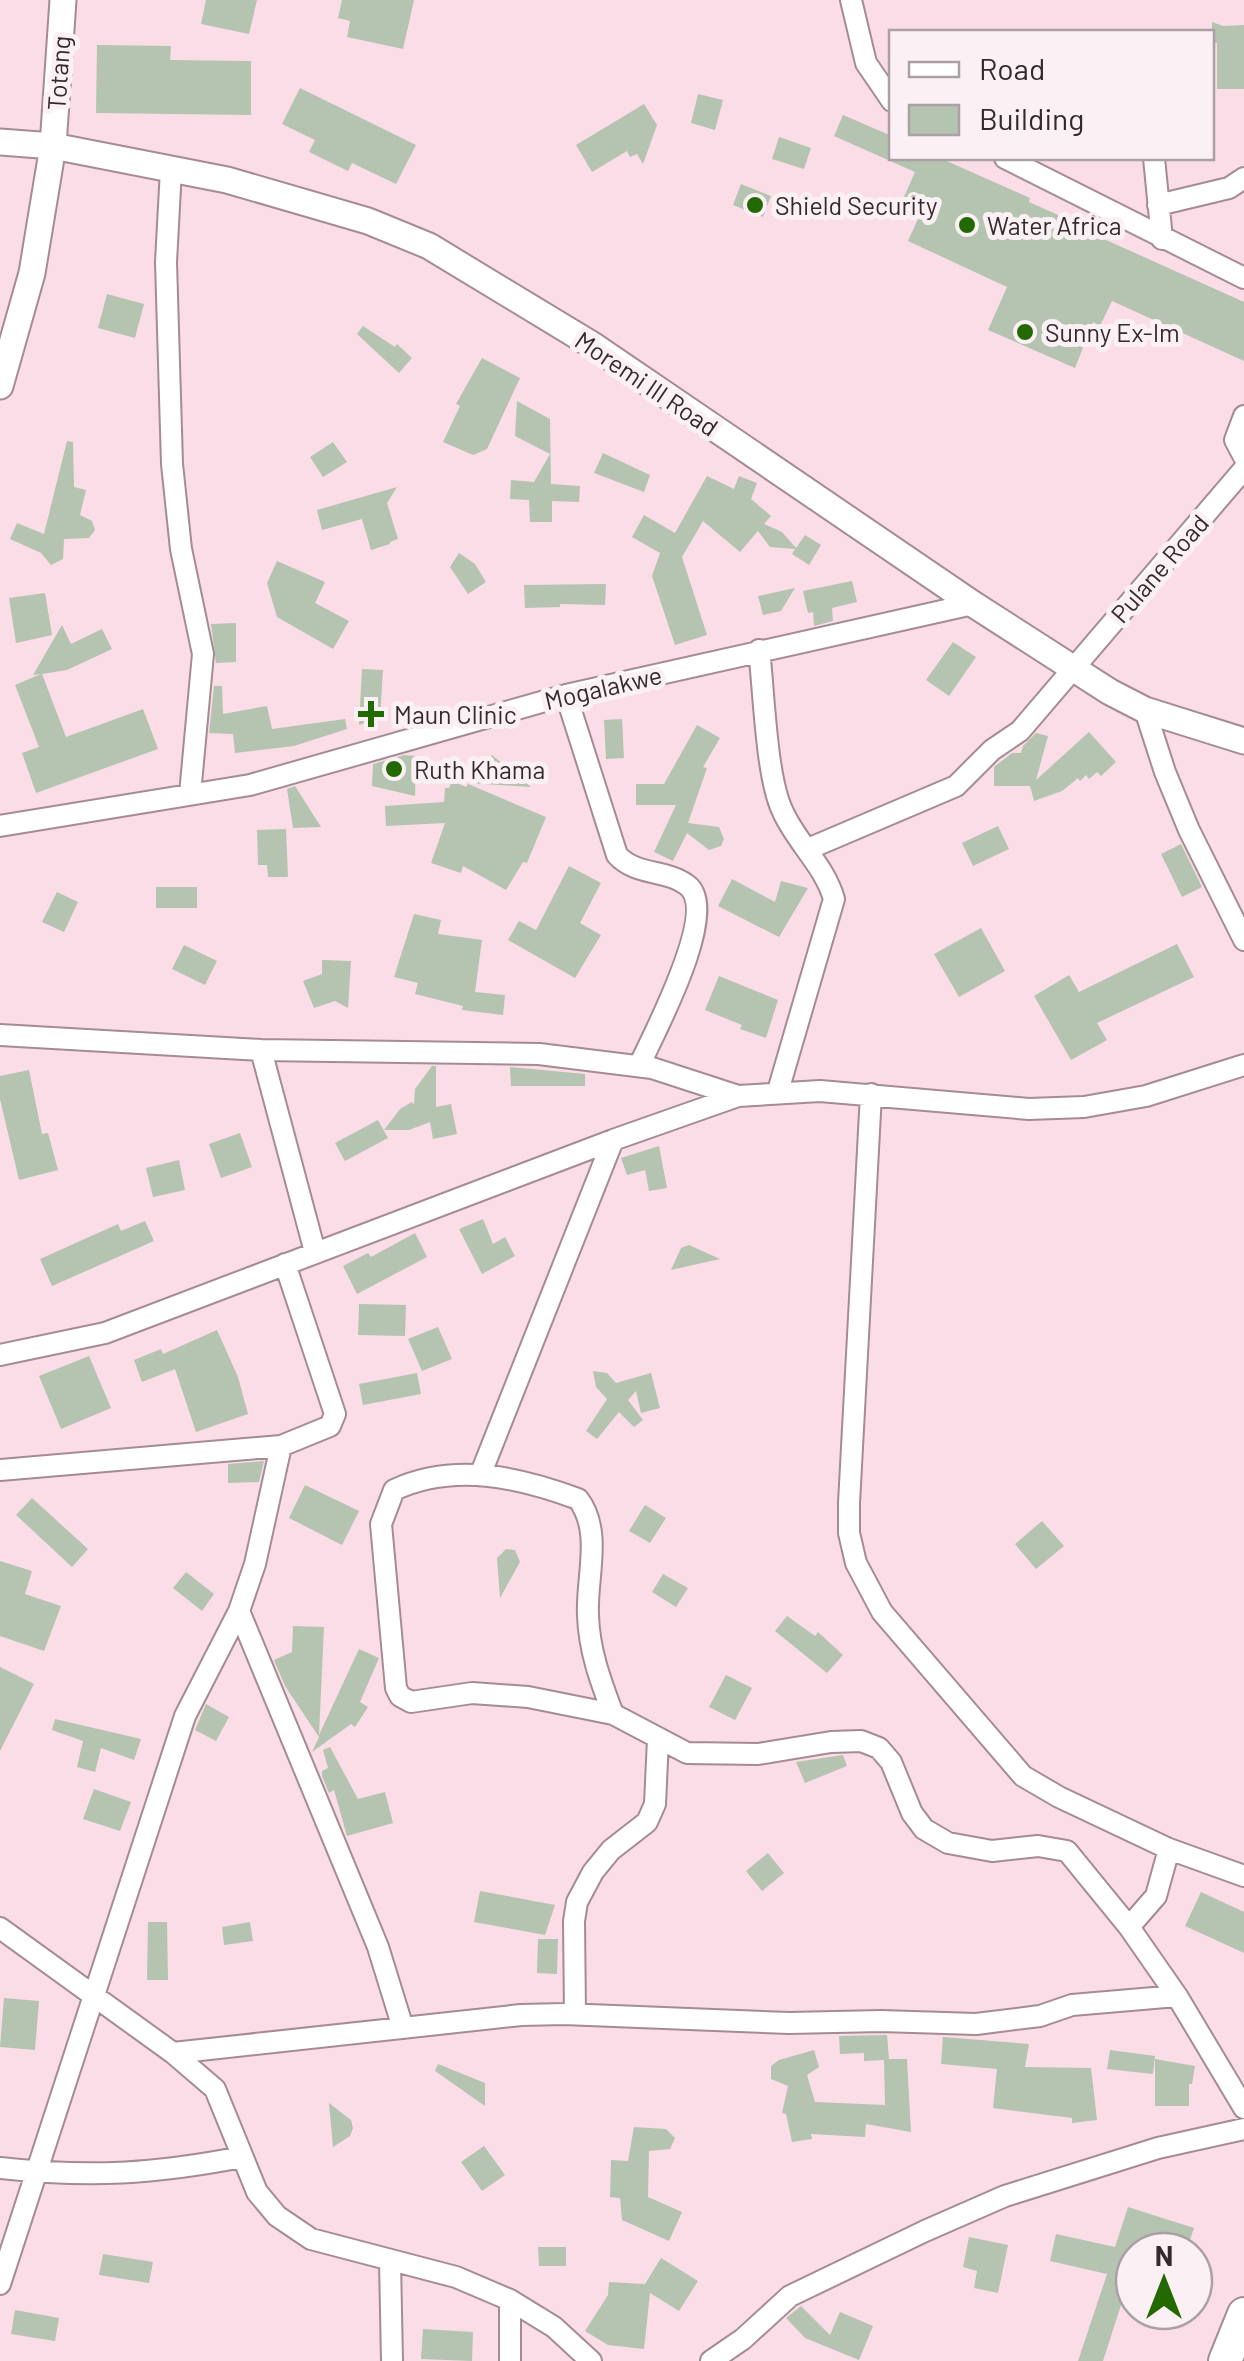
<svg xmlns="http://www.w3.org/2000/svg" width="1244" height="2361" font-family="Barlow,sans-serif">
<rect width="100%" height="100%" fill="#fadde6"/>
<path fill="#b4c4b0" d="M206,0H257L249,34L201,24Z
M342,0H414L403,49L347,37L350,21L338,18Z
M1212,22L1223,26L1244,25V89H1217V43H1212Z
M97,45L171,46L170,60L251,61V115L96,113Z
M300,88L416,145L396,184L352,163L348,171L309,152L315,140L282,124Z
M698,94L723,100L715,130L691,123Z
M644,104L657,125L643,164L637,154L630,157L627,151L592,172L576,145Z
M843,115L892,136V158H940L1030,198L1029,202L1076,223L1075,226L1244,302V361L1112,301L1100,326L1093,322L1075,368L988,330L1007,287L908,241L923,208L903,199L915,172L834,136Z
M779,137L811,148L804,169L772,159Z
M741,184L771,196L763,217L733,205Z
M107,294L144,304L135,338L98,328Z
M363,326L395,347L397,344L412,358L399,373L357,334Z
M482,358L520,378L487,449L473,455L443,442L460,406L456,404Z
M517,401L550,419L551,484L580,486L579,502L552,501V522H530L529,500L510,499L511,480L534,482L550,454L515,436Z
M67,441L73,442L74,487L86,490L80,515L92,521L95,530L89,538L64,539L63,559L51,565L41,553L10,539L17,523L44,534Z
M333,442L347,462L323,477L310,457Z
M603,453L650,475L644,492L594,473Z
M707,476L734,489L739,476L757,483L751,499L771,516L764,524L782,532L796,548L805,535L821,545L809,565L792,554L795,549L770,547L758,531L740,552L703,521L682,557L707,635L675,645L652,576L660,553L632,537L644,515L675,533Z
M397,487L387,503L398,539L390,542V544L371,550L362,519L322,530L317,510Z
M459,553L475,564L486,582L468,594L450,567Z
M277,561L325,582L315,603L349,621L333,649L277,617L267,583Z
M852,581L857,602L832,608L833,621L814,626L813,612L808,613L803,591Z
M606,584L605,605L560,604V607L525,608L524,585Z
M795,588L781,611L763,615L758,596Z
M45,593L52,635L16,643L9,598Z
M236,623V662L216,663L211,624Z
M62,625L71,644L102,629L112,649L67,670L42,674L66,737L143,709L158,749L36,793L22,753L39,747L15,685L41,674L33,675Z
M953,642L976,657L949,696L926,680Z
M362,669L383,670L380,718L359,725Z
M214,686H222L223,714L267,706L272,729L345,719L347,729L294,746L235,753L233,734L209,733Z
M622,719L624,758L606,759L604,720Z
M697,725L720,738L703,767L707,768L688,823L719,827L724,839L721,846L709,850L687,833L673,861L654,852L676,805H636V784H664Z
M1089,732L1116,762L1101,776L1097,772L1089,779L1086,775L1080,781L1078,778L1062,791L1034,801L1030,786H994V767L1012,753H1021L1023,746L1036,733L1048,736L1036,780Z
M404,755L416,756L415,796L372,786L373,764Z
M492,755L531,787L469,783Z
M452,781L466,787L468,784L546,817L527,863L523,862L506,890L463,866L461,873L431,863L445,823L386,826L385,806L444,802L445,788H449Z
M295,786L321,827L293,828L287,789Z
M998,826L1009,849L973,866L962,843Z
M286,829L288,877H268L267,865H258L257,830Z
M1181,844L1202,887L1182,897L1161,854Z
M569,866L601,883L580,923L601,935L575,978L508,940L519,921L536,930Z
M732,879L775,902L781,881L808,888L779,937L718,906Z
M156,887H197V908H156Z
M57,892L78,902L64,932L42,922Z
M414,914L441,920L438,934L482,940L475,992L505,995L503,1015L462,1010L463,1006L415,994L418,983L394,977Z
M981,928L1005,971L959,997L934,954Z
M1177,944L1194,977L1097,1023L1107,1040L1071,1060L1034,996L1069,975L1079,992Z
M184,945L217,961L205,985L172,969Z
M322,960L351,961L348,1008L335,1001L314,1008L303,981L322,974Z
M719,976L778,1000L766,1038L740,1029L742,1025L705,1010Z
M432,1066H436V1107L451,1104L457,1134L433,1139L430,1122L409,1130H384L400,1109L412,1102L414,1105L415,1089Z
M510,1067L585,1074V1086H511Z
M29,1070L42,1134L48,1133L58,1170L19,1180L0,1099V1076Z
M378,1120L388,1138L345,1161L335,1143Z
M240,1133L252,1167L221,1178L209,1144Z
M659,1146L667,1188L649,1191L645,1170L627,1175L621,1158Z
M179,1160L185,1190L153,1197L146,1168Z
M483,1219L493,1244L505,1237L515,1256L482,1274L459,1229Z
M145,1221L154,1241L52,1286L40,1259L118,1224L121,1231Z
M415,1233L427,1257L357,1294L343,1266L368,1253L371,1257Z
M689,1245L720,1259L671,1270L681,1248Z
M359,1304L406,1305L405,1336L358,1335Z
M438,1327L452,1359L422,1371L408,1339Z
M217,1330L238,1377L248,1414L196,1432L175,1369L142,1382L134,1360L161,1349L163,1354Z
M89,1356L111,1408L61,1429L39,1376Z
M593,1371L607,1373L616,1383L651,1373L660,1408L641,1413L636,1391L628,1400L643,1420L634,1427L619,1412L597,1439L586,1431L607,1399L596,1387Z
M417,1373L421,1394L363,1405L359,1384Z
M264,1461L259,1482L228,1483V1464Z
M305,1485L359,1511L342,1545L289,1518Z
M32,1498L88,1549L72,1567L16,1515Z
M645,1505L666,1518L650,1543L629,1531Z
M1042,1521L1064,1546L1036,1569L1015,1544Z
M506,1549L515,1550L520,1562L500,1598L497,1558Z
M0,1561L32,1571L25,1594L61,1606L44,1651L0,1636Z
M186,1572L214,1594L202,1611L173,1588Z
M663,1574L688,1588L676,1607L652,1592Z
M787,1616L815,1636L818,1632L843,1655L827,1673L775,1631Z
M293,1626L324,1627L319,1735L359,1649L379,1658L360,1702L368,1707L355,1727L351,1724L312,1752L319,1737L285,1686L274,1660L292,1652Z
M0,1667L34,1684L0,1751Z
M726,1675L752,1688L735,1720L709,1707Z
M206,1704L229,1717L216,1741L195,1730Z
M55,1719L141,1739L134,1760L101,1748L95,1772L77,1767L83,1741L52,1730Z
M330,1747L358,1799L385,1792L393,1823L347,1836L334,1790L329,1793L322,1776V1771L328,1768L323,1750Z
M843,1755L847,1766L805,1783L796,1762Z
M94,1789L131,1802L120,1831L83,1819Z
M768,1853L784,1873L762,1891L746,1871Z
M480,1891L555,1905L545,1935L474,1922Z
M1201,1892L1244,1912V1953L1185,1926Z
M148,1922H167L168,1980H147Z
M250,1922L253,1941L224,1945L222,1927Z
M538,1939H558L557,1974L537,1973Z
M4,1998L39,2001L35,2050L0,2047Z
M887,2035L889,2059H907L911,2132L866,2124L865,2137L811,2134L812,2139L792,2142L786,2114L782,2113L788,2086L771,2079V2066L779,2060L814,2050L819,2067L807,2075L815,2102L885,2105L884,2060L864,2061V2053L840,2054L839,2036Z
M943,2037L1029,2044L1025,2067L1091,2068L1097,2120L1072,2123V2118L993,2108L997,2069L941,2064Z
M1110,2050L1155,2056L1153,2074L1107,2069Z
M1155,2059L1195,2066L1192,2084H1189V2106H1155Z
M438,2064L485,2083V2106L435,2071Z
M329,2103L351,2120L353,2128L350,2136L333,2147Z
M634,2127L666,2129L675,2138L670,2149L649,2151L648,2197L682,2212L669,2241L622,2220L620,2198L610,2197L611,2160L628,2161Z
M484,2146L505,2175L482,2191L461,2162Z
M1128,2207L1194,2228L1186,2251H1134V2265L1103,2361H1078L1107,2274L1050,2261L1056,2234L1115,2247Z
M969,2237L1008,2245L998,2293L974,2288L977,2271L963,2267Z
M538,2247H566V2266H539Z
M103,2254L153,2262L149,2283L99,2275Z
M661,2258L698,2281L679,2311L650,2293L644,2349L608,2345L585,2331L608,2295L609,2282L645,2284Z
M801,2306L830,2335L840,2312L873,2326L859,2360L805,2338L786,2318Z
M15,2310L59,2318L55,2341L11,2334Z
M423,2329L473,2332L472,2361L421,2359Z"/>
<g fill="none" stroke-linecap="round" stroke-linejoin="round">
<g stroke="#a58b94" stroke-width="24">
<path id="minor" d="M851,0L866,63L892,101
M1005,158L1244,278
M1154,158L1162,239
M171,169L166,262L172,464L181,549L203,654L190,794
M1158,205L1229,188L1244,178
M1244,416L1235,440L1244,457
M759,650C764,691 766,778 783,812C797,843 824,865 834,899L778,1091
M566,695L617,855C636,876 666,869 687,885C721,910 653,1035 639,1066
M1145,710L1165,772L1189,830L1244,940
M0,826L250,785L566,695L973,604
M808,849L956,786L992,750L1020,731L1244,469
M0,1035L261,1050L539,1054L652,1068L738,1096
M261,1050L315,1252
M871,1094L849,1503V1533L856,1563L882,1612L1023,1776L1059,1797L1169,1849L1244,1876
M0,1355L105,1333L613,1140L738,1096L820,1091L1029,1109L1084,1107L1146,1096L1244,1065
M0,1470L281,1446L330,1426L335,1414L285,1264
M481,1473L613,1140
M239,1611L378,1947L403,2028
M613,1714C601,1682 589,1651 588,1615C586,1578 603,1531 578,1499C519,1477 454,1462 394,1490L381,1524L396,1688L400,1696L411,1702L472,1693L528,1697L613,1714L687,1753L758,1754L831,1742L861,1741L879,1748L891,1762L912,1813L924,1829L948,1843L992,1851L1038,1846L1067,1851L1129,1927L1156,1896L1169,1849
M1129,1927L1177,1996L1244,2108
M0,1928L173,2053L215,2089L257,2192L277,2216L311,2239L456,2277L510,2300L554,2327L591,2361
M575,2014L574,1921L577,1902L593,1872L611,1850L647,1822L655,1804L658,1739
M173,2053L521,2015L564,2014L789,2023L881,2021L976,2024L1040,2016L1072,2005L1177,1996
M0,2168C90,2178 154,2174 242,2157
M390,2261L392,2361
M0,2284L185,1716L239,1611L255,1564L281,1446
M510,2361V2300
M711,2361L743,2339L790,2296L925,2231L1005,2196L1158,2148L1244,2129"/>
</g>
<g stroke="#a58b94" stroke-width="29">
<path id="tertiary" d="M0,142L53,146L227,180L368,221L429,246L594,346L973,604L1110,692L1145,710L1244,741
M0,386L32,273L53,146L63,0"/>
</g>
<g stroke="#a58b94" stroke-width="36">
<path id="trunk" d="M1225,2361L1244,2314"/>
</g>
<use href="#minor" stroke="#fff" stroke-width="20"/>
<use href="#tertiary" stroke="#fff" stroke-width="25"/>
<use href="#trunk" stroke="#fff" stroke-width="32"/>
</g>
<g fill="#236902" stroke="#fbf0f3" stroke-width="4">
<circle cx="755" cy="205" r="10"/>
<circle cx="967" cy="225" r="10"/>
<circle cx="1025" cy="332" r="10"/>
<path d="M366 699h10v10h10v10h-10v10h-10v-10h-10v-10h10z"/>
<circle cx="394" cy="769" r="10"/>
</g>
<g text-anchor="middle" dominant-baseline="central" stroke-width="10" stroke-linejoin="round" paint-order="stroke">
<g font-size="25" fill="#34292d" stroke="#fbf0f3">
<text transform="translate(58 73) rotate(-86)">Totang</text>
<text transform="translate(647 383) rotate(34)">Moremi III Road</text>
<text transform="translate(1159 568) rotate(-49)">Pulane Road</text>
<text transform="translate(603 687) rotate(-13)">Mogalakwe</text>
</g>
<g font-size="25" fill="#34292d" stroke="#fbf0f3" text-anchor="start">
<text x="775" y="205">Shield Security</text>
<text x="987" y="225">Water Africa</text>
<text x="1045" y="332">Sunny Ex-Im</text>
<text x="394" y="714">Maun Clinic</text>
<text x="414" y="769">Ruth Khama</text>
</g>
</g>
<rect x="889" y="30" width="325" height="130" fill="#fbf0f3" stroke="#aba0a4" stroke-width="2.5"/>
<rect x="909" y="62" width="50" height="15" fill="#ffffff" stroke="#aba0a4" stroke-width="2.5"/>
<text x="979" y="80" font-size="30" fill="#34292d">Road</text>
<rect x="909" y="105" width="50" height="30" fill="#b4c4b0" stroke="#aba0a4" stroke-width="2.5"/>
<text x="979" y="130" font-size="30" fill="#34292d">Building</text>
<g transform="translate(1164 2281)"><circle r="48" fill="#fbf0f3" stroke="#aba0a4" stroke-width="2.5"/>
<path d="M0-8L18 38L0 25L-18 38Z" fill="#236902"/>
<text y="-15" font-size="28" font-weight="bold" text-anchor="middle" fill="#34292d">N</text>
</g>
</svg>
